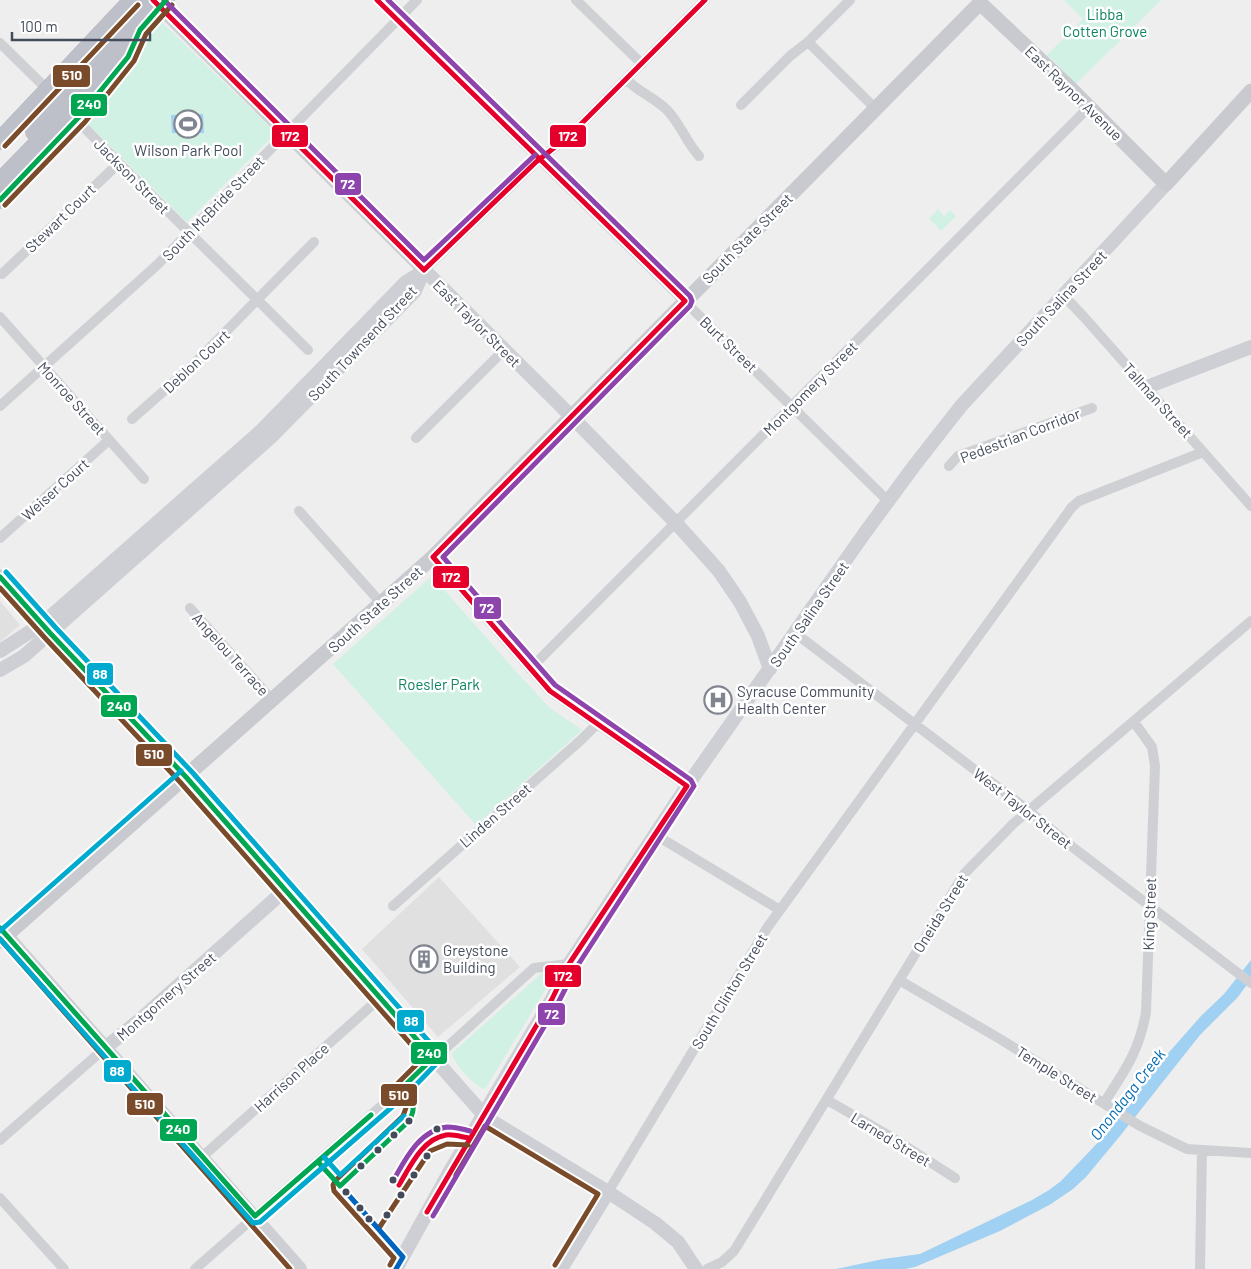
<svg xmlns="http://www.w3.org/2000/svg" width="1251" height="1269" font-family="Barlow,sans-serif">
<rect width="100%" height="100%" fill="#efeeee"/>
<path fill="#e0e0e0" d="M0,601L20,625L0,642Z
M439,877L520,967L438,1037L362,949Z"/>
<path fill="#d0f1e3" d="M1064,0H1161L1076,84L1047,55L1083,19Z
M161,21L276,133L187,222L81,117Z
M938,209L944,216L950,210L956,216L941,231L929,218Z
M432,576L520,676L550,708L582,730L476,825L333,664Z
M543,972L548,973L552,979L485,1089C476,1088 452,1062 452,1053Z"/>
<path fill="#a1d1f2" d="M203,114L204,133H172L171,115Z
M1251,960V979L1238,997L1200,1035L1120,1136L1086,1177L1073,1189L1051,1204L1000,1231L915,1267L905,1269H836L883,1259L920,1254L1032,1200L1049,1190L1061,1181L1110,1130L1156,1067L1201,1016L1224,994Z"/>
<g fill="none" stroke-linecap="round" stroke-linejoin="round">
<path stroke="#ced0d4" stroke-width="10" d="M576,0L642,64
M398,20L888,501
M808,42L876,109
M0,43L51,93
M626,79C638,92 655,98 667,110C680,123 686,142 699,156
M741,105L790,56L808,42L850,0
M66,109L119,163L308,350
M424,270L536,162L569,136L705,0
M2,274L119,163
M1064,296L1084,317L1251,506
M0,317L144,479
M0,406L157,265L417,0
M132,419L192,366L314,242
M416,438L504,350
M949,466L958,456L1092,408
M299,511L381,603
M0,538L109,440
M433,557L550,691L687,786
M190,608L272,700
M795,633L1029,811L1075,849L1251,983
M530,669L1089,107
M654,834L780,910
M393,906L581,740L597,724
M899,980L1000,1039L1140,1126L1187,1149L1251,1153
M827,1100L888,1135L955,1178
M1104,1103C1125,1070 1139,1052 1146,1012L1155,766L1152,747L1134,722
M0,1140L105,1048
M202,1157L380,998
M608,1192L767,928L1072,507L1079,501L1203,452
M0,1198L64,1269
M195,1269L403,1087L534,968L569,964
M707,1269L722,1262L734,1251L964,874L1013,824L1251,621
M1200,1269L1202,1150"/>
<path stroke="#cdcfd4" stroke-width="14" d="M154,1L559,404L676,523L719,571L740,602L758,636L770,669
M1147,387L1251,347
M0,651L42,624L262,430L406,282L424,271
M0,670L24,656L50,633L270,438L415,291L424,270
M186,777L483,1114L490,1120L608,1192L655,1223L678,1242L696,1269
M6,935L300,1269
M105,1048L142,1018L285,890
M396,1269L450,1171L552,999L569,964L687,786L864,534L914,466L961,406L1166,184
M561,1269L608,1192"/>
<path stroke="#c8cacf" stroke-width="15" d="M0,577L50,633L186,777
M0,941L433,557L980,3L1071,89L1166,184L1251,91"/>
<g stroke="#b2b5bf" stroke-width="19" stroke-linecap="butt">
<path id="highway-bridge" d="M34,132L101,56L147,0
M0,141L133,0
M0,182L90,90L166,0
M0,200L24,175"/>
</g>
<use href="#highway-bridge" stroke="#bdc0c9" stroke-width="18"/>
<g stroke="#fff" stroke-width="9">
<path id="bus-1" d="M153,0L424,270L536,162L569,136L705,0
M377,0L685,301L433,557L550,691L687,786L569,964L552,999L427,1212
M399,1185C410,1167 422,1139 446,1135C453,1134 462,1137 469,1138"/>
</g>
<g stroke="#fff" stroke-width="9">
<path id="bus-2" d="M5,146L138,5
M5,205L85,122L134,61L146,34L172,5
M0,588L45,638L180,782L423,1058L396,1085V1091L407,1105L403,1116L335,1181L333,1185L334,1191L394,1258L390,1265
M0,939L290,1269
M456,1175L485,1126L598,1194L555,1265
M379,1228L430,1151L447,1144L468,1145"/>
</g>
<g stroke="#fff" stroke-width="9">
<path id="bus-3" d="M164,0L424,260L535,155
M388,0L690,296L692,301L690,306L443,557L555,685L691,780L694,786L576,968L558,1003L433,1216
M393,1181C405,1160 419,1130 447,1127C455,1127 463,1129 470,1131"/>
</g>
<g stroke="#fff" stroke-width="9">
<path id="bus-4" d="M0,200L79,117L128,57L140,30L166,0
M0,577L50,633L186,777L433,1058L403,1087C413,1099 417,1107 409,1121L340,1186L318,1162
M0,928L255,1216L371,1115"/>
</g>
<g stroke="#fff" stroke-width="9">
<path id="bus-5" d="M0,931L181,771
M0,939L253,1223L260,1222L408,1093L440,1060L439,1053L192,772L56,628L6,572
M324,1157L340,1175L404,1116"/>
</g>
<g stroke="#fff" stroke-width="9">
<path id="bus-6" d="M346,1192L403,1257L396,1269"/>
</g>
<use href="#bus-1" stroke="#e4002b" stroke-width="5"/>
<use href="#bus-2" stroke="#7a4b2a" stroke-width="5"/>
<use href="#bus-3" stroke="#8e44ad" stroke-width="5"/>
<use href="#bus-4" stroke="#00a651" stroke-width="5"/>
<use href="#bus-5" stroke="#00a9ce" stroke-width="5"/>
<use href="#bus-6" stroke="#0065bd" stroke-width="5"/>
</g>
<defs>
<g id="stadium-ring" transform="scale(1.4375)"><circle r="9.5" fill="#fff" stroke="#80858f" stroke-width="1.5"/><path d="M0-5a6.5 5 0 1 0 0 10a6.5 5 0 1 0 0-10ZM-3.5-1.8h7v3.6h-7Z" fill="#80858f"/></g>
<g id="hospital-ring" transform="scale(1.4375)"><circle r="9.5" fill="#fff" stroke="#80858f" stroke-width="1.5"/><path d="M-5-5h3v3.5h4V-5h3V5h-3V1.5h-4V5h-3Z" fill="#80858f"/></g>
<g id="building-ring" transform="scale(1.4375)"><circle r="9.5" fill="#fff" stroke="#80858f" stroke-width="1.5"/><path d="M-4-6H4V6H1V3H-1V6H-4ZM-2.5-4.3h1.7v1.8h-1.7ZM.8-4.3h1.7v1.8H.8ZM-2.5-1h1.7V.8h-1.7ZM.8-1h1.7V.8H.8Z" fill="#80858f"/></g>
</defs>
<g fill-rule="evenodd">
<use href="#stadium-ring" x="188" y="124"/>
<use href="#hospital-ring" x="718" y="700"/>
<use href="#building-ring" x="424" y="959"/>
</g>
<g fill="#444c5c" stroke="#fff" stroke-width="2">
<circle cx="409" cy="1121" r="4.5"/>
<circle cx="437" cy="1129" r="4.5"/>
<circle cx="394" cy="1135" r="4.5"/>
<circle cx="378" cy="1150" r="4.5"/>
<circle cx="427" cy="1156" r="4.5"/>
<circle cx="361" cy="1166" r="4.5"/>
<circle cx="414" cy="1175" r="4.5"/>
<circle cx="393" cy="1180" r="4.5"/>
<circle cx="346" cy="1192" r="4.5"/>
<circle cx="401" cy="1195" r="4.5"/>
<circle cx="360" cy="1208" r="4.5"/>
<circle cx="387" cy="1215" r="4.5"/>
<circle cx="369" cy="1219" r="4.5"/>
</g>
<g text-anchor="middle" dominant-baseline="central" stroke-width="5" stroke-linejoin="round" paint-order="stroke">
<g font-size="15" fill="#0e8461" stroke="#fff">
<text x="1105" y="14">Libba<tspan x="1105" dy="17">Cotten Grove</tspan></text>
<text x="439" y="684">Roesler Park</text>
</g>
<g font-size="15" fill="#444c5c" stroke="#fff">
<text transform="translate(1074 93) rotate(44)">East Raynor Avenue</text>
<text transform="translate(132 176) rotate(45)">Jackson Street</text>
<text transform="translate(213 208) rotate(-46)">South McBride Street</text>
<text transform="translate(60 218) rotate(-44)">Stewart Court</text>
<text transform="translate(747 238) rotate(-45)">South State Street</text>
<text transform="translate(1061 298) rotate(-47)">South Salina Street</text>
<text transform="translate(477 323) rotate(45)">East Taylor Street</text>
<text transform="translate(362 343) rotate(-47)">South Townsend Street</text>
<text transform="translate(729 344) rotate(44)">Burt Street</text>
<text transform="translate(196 361) rotate(-43)">Deblon Court</text>
<text transform="translate(810 388) rotate(-45)">Montgomery Street</text>
<text transform="translate(72 398) rotate(48)">Monroe Street</text>
<text transform="translate(1158 400) rotate(48)">Tallman Street</text>
<text transform="translate(1020 435) rotate(-21)">Pedestrian Corridor</text>
<text transform="translate(55 489) rotate(-42)">Weiser Court</text>
<text transform="translate(375 609) rotate(-42)">South State Street</text>
<text transform="translate(809 614) rotate(-55)">South Salina Street</text>
<text transform="translate(231 654) rotate(48)">Angelou Terrace</text>
<text transform="translate(1023 808) rotate(38)">West Taylor Street</text>
<text transform="translate(495 815) rotate(-41)">Linden Street</text>
<text transform="translate(940 913) rotate(-58)">Oneida Street</text>
<text transform="translate(1149 914) rotate(-88)">King Street</text>
<text transform="translate(729 991) rotate(-59)">South Clinton Street</text>
<text transform="translate(166 996) rotate(-41)">Montgomery Street</text>
<text transform="translate(1057 1074) rotate(32)">Temple Street</text>
<text transform="translate(291 1077) rotate(-42)">Harrison Place</text>
<text transform="translate(891 1139) rotate(31)">Larned Street</text>
</g>
<g font-size="15" fill="#444c5c" stroke="#fff" text-anchor="start">
<text x="188" y="150" text-anchor="middle">Wilson Park Pool</text>
<text x="737" y="691">Syracuse Community<tspan x="737" dy="17">Health Center</tspan></text>
<text x="443" y="950">Greystone<tspan x="443" dy="17">Building</tspan></text>
</g>
<g font-size="16" font-style="italic" fill="#0069b3" stroke="#fff">
<text transform="translate(1127 1094) rotate(-52)">Onondaga Creek</text>
</g>
</g>
<g stroke="#fff" stroke-width="2">
<rect x="52" y="64" width="39" height="24" rx="5" fill="#7a4b2a"/>
<rect x="70" y="93" width="38" height="24" rx="5" fill="#00a651"/>
<rect x="271" y="124" width="38" height="24" rx="5" fill="#e4002b"/>
<rect x="549" y="124" width="38" height="24" rx="5" fill="#e4002b"/>
<rect x="334" y="172" width="28" height="24" rx="5" fill="#8e44ad"/>
<rect x="432" y="565" width="38" height="24" rx="5" fill="#e4002b"/>
<rect x="473" y="596" width="29" height="24" rx="5" fill="#8e44ad"/>
<rect x="86" y="662" width="28" height="24" rx="5" fill="#00a9ce"/>
<rect x="100" y="694" width="38" height="24" rx="5" fill="#00a651"/>
<rect x="135" y="743" width="38" height="24" rx="5" fill="#7a4b2a"/>
<rect x="544" y="964" width="38" height="24" rx="5" fill="#e4002b"/>
<rect x="537" y="1002" width="29" height="24" rx="5" fill="#8e44ad"/>
<rect x="396" y="1009" width="29" height="24" rx="5" fill="#00a9ce"/>
<rect x="410" y="1041" width="38" height="24" rx="5" fill="#00a651"/>
<rect x="103" y="1059" width="29" height="24" rx="5" fill="#00a9ce"/>
<rect x="380" y="1083" width="38" height="24" rx="5" fill="#7a4b2a"/>
<rect x="126" y="1092" width="38" height="24" rx="5" fill="#7a4b2a"/>
<rect x="159" y="1118" width="39" height="24" rx="5" fill="#00a651"/>
</g>
<g font-size="14" text-anchor="middle" font-weight="bold" fill="#fff">
<text x="72" y="80">510</text>
<text x="89" y="109">240</text>
<text x="290" y="141">172</text>
<text x="568" y="141">172</text>
<text x="348" y="189">72</text>
<text x="451" y="582">172</text>
<text x="487" y="613">72</text>
<text x="100" y="679">88</text>
<text x="119" y="711">240</text>
<text x="154" y="759">510</text>
<text x="563" y="981">172</text>
<text x="552" y="1019">72</text>
<text x="411" y="1026">88</text>
<text x="429" y="1058">240</text>
<text x="117" y="1076">88</text>
<text x="399" y="1100">510</text>
<text x="145" y="1109">510</text>
<text x="178" y="1134">240</text>
</g>
<path d="M12 32v8h138v-8" fill="none" stroke="#444c5c" stroke-width="2.5"/>
<text x="20" y="32" font-size="15" fill="#444c5c" stroke="#ffffff" stroke-width="4" paint-order="stroke">100 m</text>
</svg>
